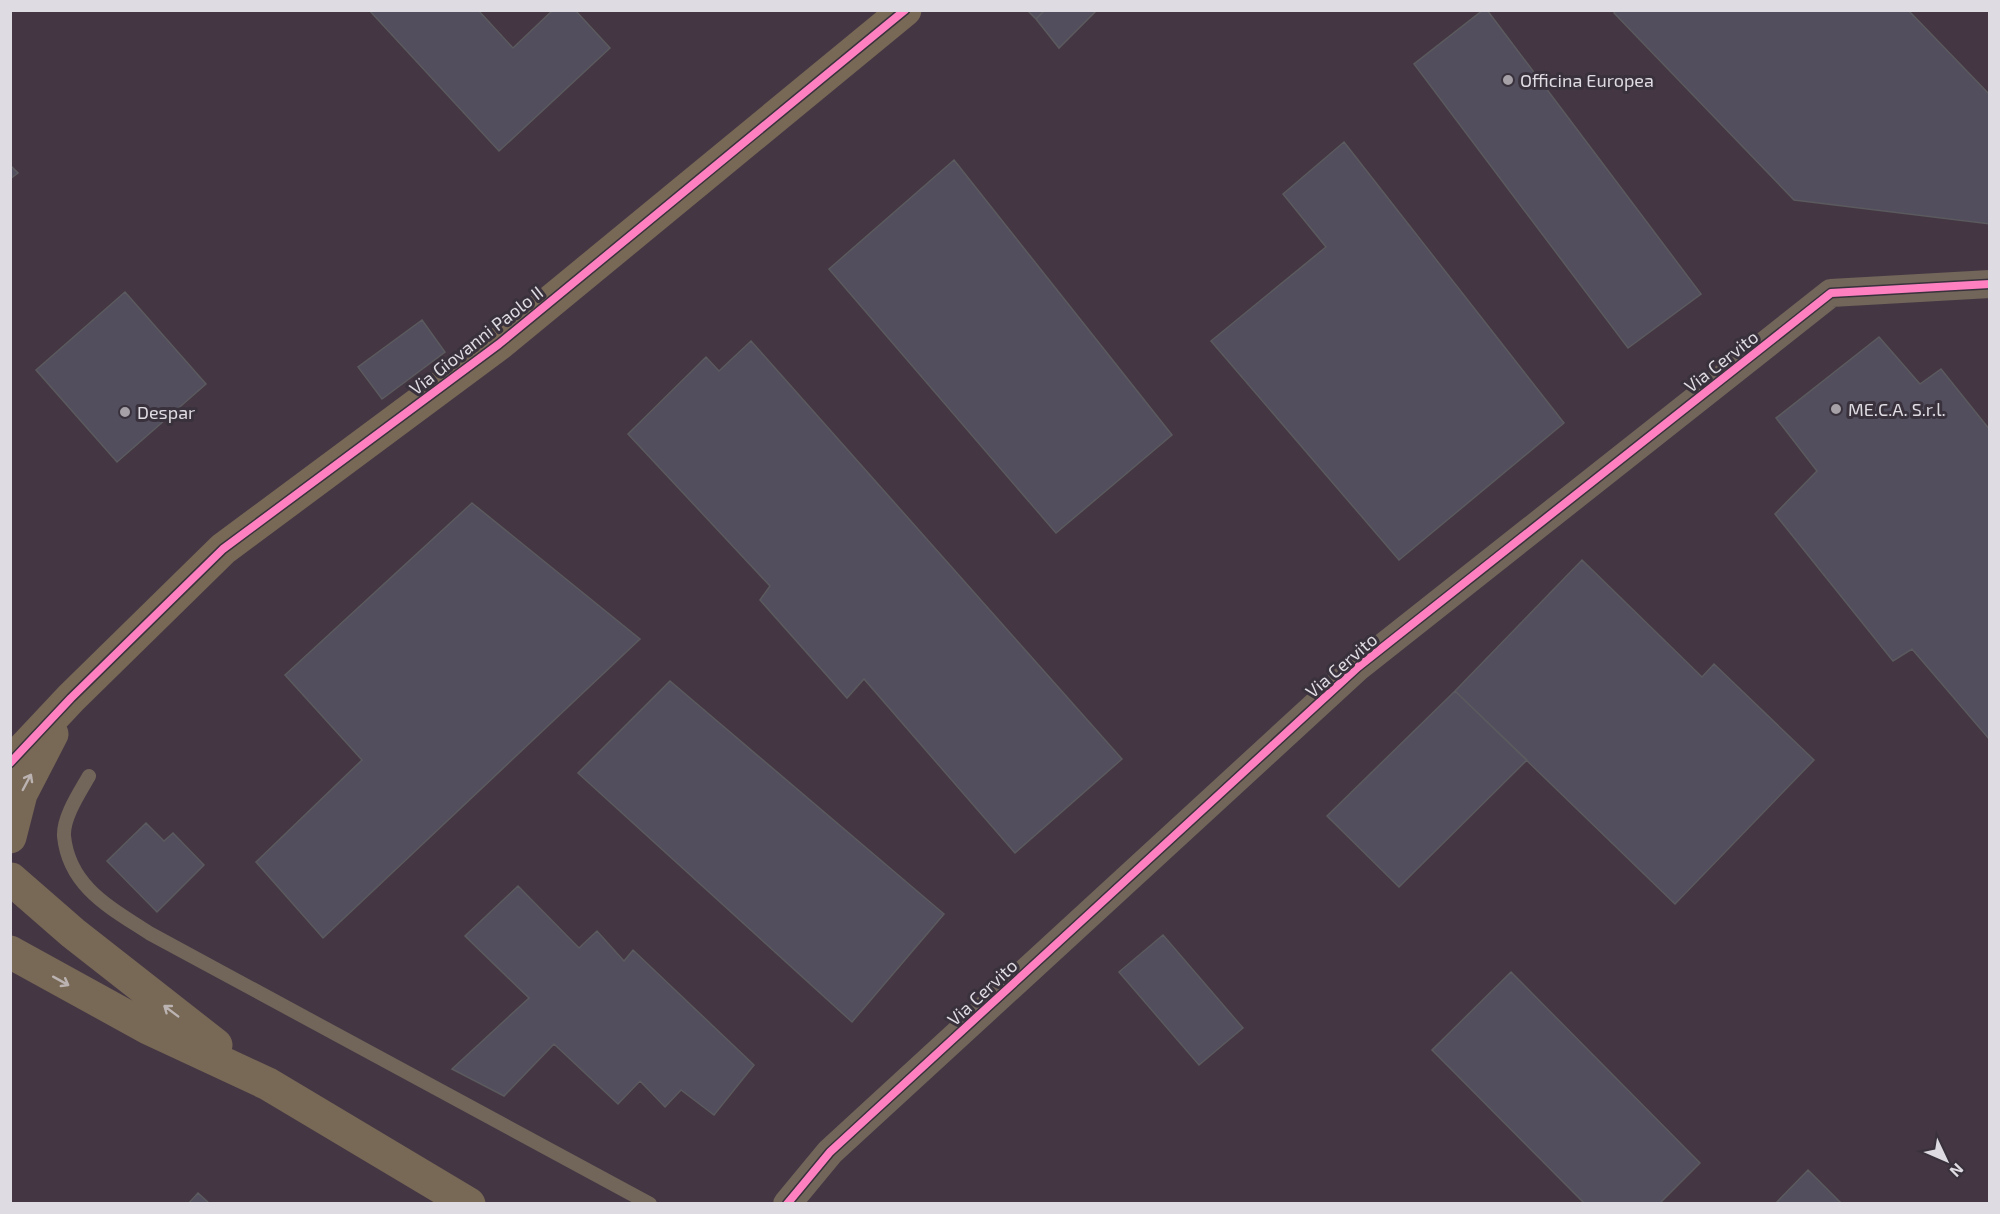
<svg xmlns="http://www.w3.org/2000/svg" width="2000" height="1214" font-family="'Exo 2',sans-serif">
<rect width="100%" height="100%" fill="#38353a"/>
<path fill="#443743" d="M11,11H1989V1203H11Z"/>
<path fill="#524e5e" stroke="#5b5a5e" stroke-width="1.5" d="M369,10H478L513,48L553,10H575L610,48L499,151Z
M1027,10H1045L1036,19Z
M1045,10H1097L1059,48L1036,19Z
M1483,10H1487L1701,294L1628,348L1414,64Z
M1616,10H1908L1990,95V224L1794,200L1614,13Z
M1344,142L1564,423L1399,560L1211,341L1326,247L1283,194Z
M954,160L1172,435L1056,533L829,269Z
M10,165L18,173L10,179Z
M125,292L206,384L117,462L36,370Z
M422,320L445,352L382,399L358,367Z
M1879,337L1920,384L1941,369L1990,430V740L1912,649L1893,661L1775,514L1817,471L1776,418Z
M751,341L1122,759L1015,853L864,679L847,698L760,600L770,586L628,434L706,357L719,371Z
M472,503L640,639L323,938L256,862L362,760L285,675Z
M1582,560L1702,677L1714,664L1814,760L1675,904L1455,691Z
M670,681L944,914L852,1022L578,773Z
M1455,691L1527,760L1399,887L1327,816Z
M146,823L164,841L173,833L204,865L157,912L107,861Z
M518,886L579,948L597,931L624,961L633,950L754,1065L714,1115L681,1090L665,1107L640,1081L618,1104L554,1044L504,1096L452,1069L529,998L465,936Z
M1163,935L1243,1028L1199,1065L1119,972Z
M1511,972L1700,1163L1659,1204H1585L1432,1050Z
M1808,1170L1842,1204H1775Z
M198,1193L210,1204H188Z"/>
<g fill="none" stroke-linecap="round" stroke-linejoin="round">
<path stroke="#72665a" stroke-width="14" d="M89,776C80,792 63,817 64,836C69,887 111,908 149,933L650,1204"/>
<path stroke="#72665a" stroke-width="28" d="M787,1204L830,1152L1358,667L1831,293L1990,284"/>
<path stroke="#786856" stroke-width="33" d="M10,763L71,698L223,549L499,344L905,10
M10,837L21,794L52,734
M11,879L73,933L216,1045
M10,952L148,1028L268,1084L469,1204"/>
<g stroke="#39323d" stroke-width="11">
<path id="cycleway" d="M10,763L71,698L223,549L499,344L905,10
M787,1204L830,1152L1358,667L1831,293L1990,284"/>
</g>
<use href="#cycleway" stroke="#ff80c0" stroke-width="8"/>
</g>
<defs><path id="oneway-shaft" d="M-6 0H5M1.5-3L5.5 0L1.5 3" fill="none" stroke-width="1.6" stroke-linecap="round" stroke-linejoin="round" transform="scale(1.5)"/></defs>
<g stroke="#bbb3b1">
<use href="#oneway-shaft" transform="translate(27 782) rotate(-62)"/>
<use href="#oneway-shaft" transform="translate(61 981) rotate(29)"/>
<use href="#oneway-shaft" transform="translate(171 1011) rotate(-143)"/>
</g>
<g fill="#a5a1a7" stroke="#39323d" stroke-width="2">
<circle cx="1508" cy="80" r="6"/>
<circle cx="1836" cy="409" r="6"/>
<circle cx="125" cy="412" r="6"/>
</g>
<g text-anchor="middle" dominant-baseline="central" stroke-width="6" stroke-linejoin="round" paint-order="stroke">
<g font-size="18" fill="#dfdbe2" stroke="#39323d" text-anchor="start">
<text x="1520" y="80">Officina Europea</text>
<text x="1848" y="409">ME.C.A. S.r.l.</text>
<text x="137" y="412">Despar</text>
</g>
<g font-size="18" fill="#dfdbe2" stroke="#39323d">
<text transform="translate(476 340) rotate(-38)">Via Giovanni Paolo II</text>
<text transform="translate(1721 361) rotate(-38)">Via Cervito</text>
<text transform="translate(1341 665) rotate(-41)">Via Cervito</text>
<text transform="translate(982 992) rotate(-43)">Via Cervito</text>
</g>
</g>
<rect width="2000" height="1214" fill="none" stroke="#dfdbe2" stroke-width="24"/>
<g transform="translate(1946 1160) rotate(134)" stroke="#39323d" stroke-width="4.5" paint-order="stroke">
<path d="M0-4.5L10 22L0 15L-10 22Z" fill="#dfdbe2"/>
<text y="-9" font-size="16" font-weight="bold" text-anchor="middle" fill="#dfdbe2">N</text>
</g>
</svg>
